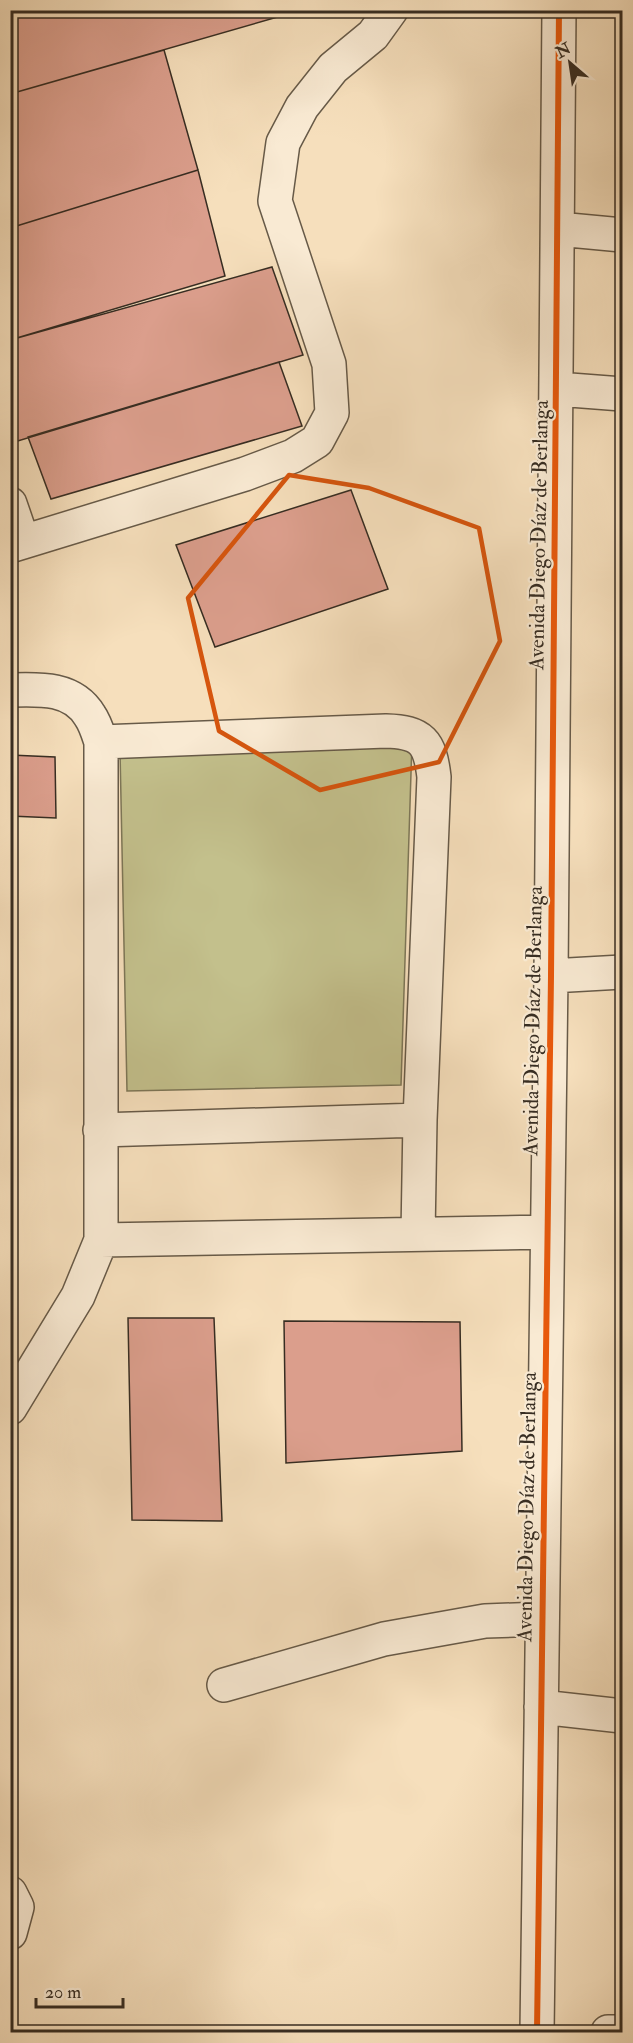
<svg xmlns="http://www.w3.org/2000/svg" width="633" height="2043" font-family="'IM FELL Double Pica',serif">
<rect width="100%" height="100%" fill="#f6dfbc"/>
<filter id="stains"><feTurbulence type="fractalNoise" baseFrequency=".00333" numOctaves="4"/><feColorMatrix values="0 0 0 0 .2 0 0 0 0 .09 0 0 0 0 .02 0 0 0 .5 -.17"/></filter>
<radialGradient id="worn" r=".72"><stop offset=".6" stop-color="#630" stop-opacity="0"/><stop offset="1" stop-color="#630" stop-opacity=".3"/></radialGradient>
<path fill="#c3c08c" stroke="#7d7657" stroke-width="1.5" d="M412,742L401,1085L127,1091L120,751Z"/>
<path fill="#db9e8c" stroke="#372d22" stroke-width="1.5" d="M10,10H302L10,94Z
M164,50L198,170L10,228V94Z
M198,170L225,276L10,340V228Z
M272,267L303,355L11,443L10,340Z
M279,362L302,426L51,499L28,437Z
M351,490L388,589L215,647L176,545Z
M10,755L55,757L56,818L10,816Z
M128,1318H214L222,1521L132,1520Z
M284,1321L460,1322L462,1451L286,1463Z"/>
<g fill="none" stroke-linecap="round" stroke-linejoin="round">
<g stroke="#675a48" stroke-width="36">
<path id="minor" d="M558,229L622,235
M557,389L622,394
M10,504L23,542
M10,546L245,474L293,456L317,441L332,413L329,364L275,201L283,143L302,107L333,68L373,35L391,10
M10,690C39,689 73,687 90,716C95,723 98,733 101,742V1240L78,1296L10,1408
M101,742L386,731C422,732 430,742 434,777L420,1120L418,1234
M551,976L622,972
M100,1130L420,1120
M101,1240L546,1232
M224,1685L384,1639L485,1621L542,1619
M541,1707L622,1716
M10,1893L17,1907L10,1933
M537,2032L551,976L559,10
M608,2032H622"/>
</g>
<use href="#minor" stroke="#f9ead3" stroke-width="33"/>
<g stroke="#f9ead3" stroke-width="10">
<path id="cycleway" d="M537,2032L551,976L559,10"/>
</g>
<use href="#cycleway" stroke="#e8590c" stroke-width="6"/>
</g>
<path fill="none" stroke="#d6550e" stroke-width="4.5" stroke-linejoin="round" d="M289,475L369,488L479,528L500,641L439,762L320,790L219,731L188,598Z"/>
<g text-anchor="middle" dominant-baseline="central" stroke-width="4.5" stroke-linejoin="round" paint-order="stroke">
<g font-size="21" fill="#372d22" stroke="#f9ead3">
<text transform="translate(539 535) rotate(-89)">Avenida Diego Díaz de Berlanga</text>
<text transform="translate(533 1021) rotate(-89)">Avenida Diego Díaz de Berlanga</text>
<text transform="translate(527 1507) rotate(-89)">Avenida Diego Díaz de Berlanga</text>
</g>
</g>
<rect width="633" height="2043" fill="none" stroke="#f6dfbc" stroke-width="36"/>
<rect x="12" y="12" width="609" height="2019" fill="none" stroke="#372d22" stroke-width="3"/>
<rect x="18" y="18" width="597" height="2007" fill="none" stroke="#372d22" stroke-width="1.5"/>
<g transform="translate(570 63) rotate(331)" stroke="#f9ead3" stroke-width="4.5" paint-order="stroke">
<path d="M0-4.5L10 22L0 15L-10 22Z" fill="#372d22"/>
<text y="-9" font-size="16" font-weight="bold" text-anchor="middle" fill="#372d22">N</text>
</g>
<path d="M36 1998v9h87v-9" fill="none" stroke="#372d22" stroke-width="3"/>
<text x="45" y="1998" font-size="18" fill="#372d22" stroke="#f9ead3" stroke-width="4.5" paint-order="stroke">20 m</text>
<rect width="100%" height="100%" filter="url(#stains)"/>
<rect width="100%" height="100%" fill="url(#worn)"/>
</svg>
